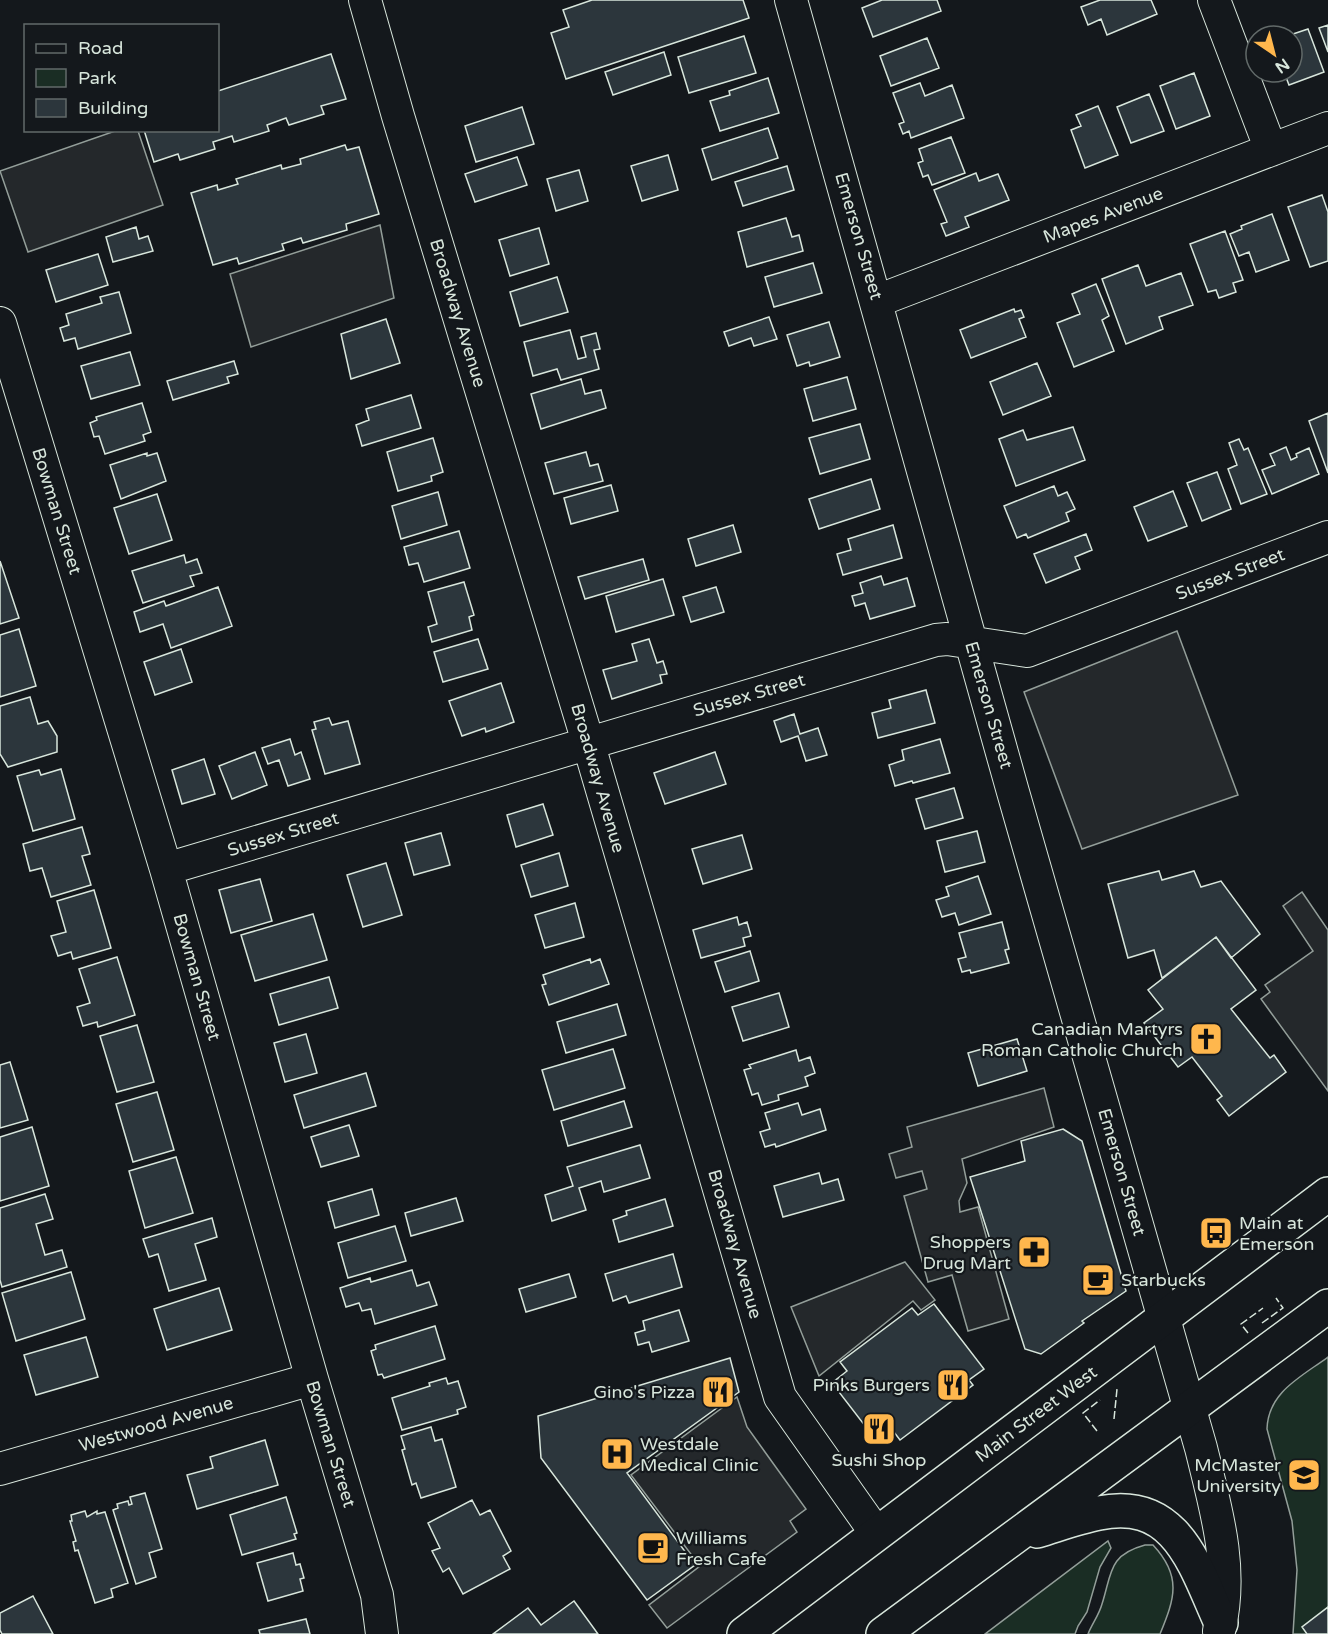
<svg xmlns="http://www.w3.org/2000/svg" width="1328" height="1634" font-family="'Varela Round',sans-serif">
<rect width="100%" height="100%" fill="#14181c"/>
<path fill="#1a2d24" stroke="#939e99" stroke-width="1.5" d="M1328,1357V1634H1293L1297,1570L1292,1521L1267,1429C1268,1392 1301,1377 1328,1357Z
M1108,1541L1111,1548L1100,1567L1087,1612L1078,1626L1075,1634H985Z
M1145,1545H1153C1182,1576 1175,1598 1160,1634H1088C1092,1624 1099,1615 1102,1604C1112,1573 1108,1555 1145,1545Z"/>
<path fill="#24282b" stroke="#939e99" stroke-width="1.5" d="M118,130L138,131L163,205L28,252L0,171Z
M380,225L394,298L251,347L230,274Z
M1177,631L1238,795L1082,849L1024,692Z
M1302,892L1328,930V1091L1261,999L1270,992L1265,985L1313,951L1283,906Z
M1044,1088L1054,1127L962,1159L967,1183L959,1201L960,1212L978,1207L1009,1319L968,1331L952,1275L928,1282L904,1196L927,1189L922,1171L896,1178L889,1154L912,1147L907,1127Z
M905,1262L935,1300L921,1310L913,1301L819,1376L791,1307Z
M737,1397L747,1427L806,1509L790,1521L797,1532L667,1628L649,1605L700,1566L631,1475Z"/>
<path fill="#2c363c" stroke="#d8e6dc" stroke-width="1.5" d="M592,0H743L749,18L566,79L551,33L569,27L563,10Z
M882,0H937L941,11L873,37L862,8Z
M1100,0H1151L1157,14L1107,35L1101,19L1088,25L1081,7Z
M1328,25V52L1319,28Z
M1308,29L1324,72L1289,85L1284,72H1292V36H1287Z
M744,36L756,73L689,93L678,57Z
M927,38L939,68L891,86L880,56Z
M664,52L671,75L613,95L605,72Z
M331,54L346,99L321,106L324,114L289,125L286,118L267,125L269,131L234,142L232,136L213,142L215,149L180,160L178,154L154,162L144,130H218V91Z
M1194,73L1210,116L1176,129L1160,86Z
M768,78L779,113L720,131L710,101L730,95L729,91Z
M920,83L925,96L952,85L964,118L911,138L909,131L903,134L899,124L904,122L893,93Z
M1149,94L1164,131L1131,143L1117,107Z
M1098,106L1118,155L1085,168L1071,130L1081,126L1076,115Z
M522,107L534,144L476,162L465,126Z
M768,128L778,158L712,180L702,149Z
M951,137L965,173L932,185L928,175L923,177L918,163L923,161L919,149Z
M345,145L347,150L359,147L379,214L346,224L347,230L303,243L301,238L282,244L284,250L239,264L237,258L213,265L191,193L217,185L218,190L238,184L236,179L281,165L282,169L301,164L300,159Z
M668,155L678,190L642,201L631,166Z
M517,157L527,185L475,202L465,174Z
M787,166L794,190L743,206L735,182Z
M579,170L588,201L556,211L547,179Z
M976,173L979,181L998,174L1009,200L965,217L969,227L946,236L941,224L947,222L934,190Z
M1322,195L1328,212V261L1310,267L1288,207Z
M1272,214L1289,260L1256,272L1249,252L1239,256L1230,234L1242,229L1241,226Z
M786,218L792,237L799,235L803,251L747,267L738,232Z
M136,227L139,239L148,236L153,251L113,262L106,237Z
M539,228L549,264L510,276L499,240Z
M1225,231L1243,280L1233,283L1236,292L1219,298L1216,290L1208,292L1190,244Z
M98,254L108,285L56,302L46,270Z
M813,263L822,293L774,307L765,277Z
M1138,265L1146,286L1181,273L1193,305L1159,317L1163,329L1126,344L1102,279Z
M557,277L568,312L520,326L510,292Z
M1096,284L1109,316L1102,320L1114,351L1074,367L1057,323L1080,314L1072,294Z
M119,292L131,333L78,349L75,338L64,341L60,328L69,325L66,314L102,303L100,297Z
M1014,309L1015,312L1021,310L1024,317L1019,319L1026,337L971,358L960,330Z
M769,317L777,339L754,346L751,338L729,346L724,332Z
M386,319L400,363L351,379L341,334Z
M829,322L840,357L810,366L809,362L797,366L787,335Z
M570,330L578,359L586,357L581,337L596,333L600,349L594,350L599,369L561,380L557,369L533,376L524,342Z
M130,352L140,385L91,399L81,366Z
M234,361L238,374L227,377L229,383L173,400L167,381Z
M1037,363L1051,396L1003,415L990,382Z
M847,377L856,409L813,421L804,389Z
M581,379L585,394L601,390L606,408L541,429L531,394Z
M411,395L421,428L362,446L356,425L369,420L366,409Z
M142,403L151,432L143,435L145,441L105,454L99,436L94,437L90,423L97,420L96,417Z
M1328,413V473L1309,421Z
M860,424L870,459L820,474L809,438Z
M1073,427L1085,460L1016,486L999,439L1023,430L1027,440Z
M433,438L443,472L431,476L432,481L398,491L387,452Z
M1239,439L1244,450L1248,448L1267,494L1241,504L1228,469L1237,465L1229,443Z
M1286,447L1291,460L1297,457L1296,454L1309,448L1319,474L1272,494L1262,470L1275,465L1270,454Z
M586,452L590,466L598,464L603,481L554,494L545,463Z
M147,453V456L157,453L166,481L121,499L110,465Z
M1217,472L1231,509L1202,521L1187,483Z
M871,479L880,509L819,529L809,499Z
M611,485L618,511L571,524L564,498Z
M1054,486L1058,496L1067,492L1075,509L1066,513L1069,521L1028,538L1026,534L1017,538L1004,506Z
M1173,491L1187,526L1148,541L1134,507Z
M438,492L447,525L401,539L392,506Z
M157,494L172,540L129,554L114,508Z
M733,525L741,552L696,566L688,539Z
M893,525L902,558L843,575L837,554L851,550L848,539Z
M459,531L470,568L424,582L418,563L409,565L404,547Z
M1086,534L1092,550L1075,557L1080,569L1046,583L1034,554Z
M184,555L186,563L197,559L202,573L190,576L194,586L143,603L132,571Z
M643,559L649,580L585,599L578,577Z
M0,561L19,618L0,624Z
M881,576L884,585L907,578L915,606L870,619L865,603L855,606L852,596L863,593L860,583Z
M663,579L674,615L616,632L606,596Z
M464,582L474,615L469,617L472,630L432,642L428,627L437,624L428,592Z
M218,587L232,626L171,648L163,624L140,632L134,612L164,601L166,606Z
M716,587L724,612L691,622L683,597Z
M19,629L36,686L0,697V635Z
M478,639L488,669L443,682L434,652Z
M649,639L657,663L663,661L667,674L660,675L662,683L612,699L603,670L637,661L632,644Z
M181,649L192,682L155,695L144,662Z
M501,683L514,722L486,732L485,728L462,736L449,701Z
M926,690L935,723L878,738L872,713L891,708L889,700Z
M30,697L38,724L48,721L57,736V752L8,767L0,754V706Z
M794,714L800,734L818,728L827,755L806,761L798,736L781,742L774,721Z
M329,718L332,725L348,721L360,764L325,774L312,730L316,729L314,722Z
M290,739L295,755L301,752L310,779L288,786L279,760L268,764L262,748Z
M940,739L950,773L913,783L912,781L895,786L889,765L904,760L902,750Z
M255,752L267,785L232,799L219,766Z
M715,752L726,784L665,804L654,773Z
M204,759L215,794L182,804L172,770Z
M61,769L75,819L33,831L17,776L39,770L41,775Z
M954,788L963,818L925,829L916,799Z
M543,804L553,835L516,847L507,815Z
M82,827L90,854L82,856L91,885L51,897L42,868L30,871L23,844Z
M977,831L985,862L945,872L937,841Z
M441,833L450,865L414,875L405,843Z
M742,835L752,869L703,884L692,849Z
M559,853L568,886L531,897L521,865Z
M386,863L402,915L363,927L347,875Z
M1159,871L1162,880L1194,871L1201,887L1221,881L1260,934L1231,958L1216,937L1162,978L1154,950L1128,958L1108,884Z
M978,876L991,914L959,925L955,913L942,917L936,900L949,896L946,887Z
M260,879L272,921L231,933L219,890Z
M94,890L111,948L73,959L71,952L58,956L51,936L66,932L57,901Z
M575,903L584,937L545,948L535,915Z
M313,914L327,960L255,981L241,935Z
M737,917L739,925L747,922L751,936L743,938L745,946L701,958L693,930Z
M1002,922L1009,949L1005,950L1009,963L971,973L970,970L962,972L958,959L966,957L959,933Z
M1216,937L1256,990L1231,1009L1270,1058L1274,1055L1286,1072L1229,1116L1217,1100L1222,1096L1192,1057L1178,1067L1144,1023L1163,1009L1148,990Z
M750,951L759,981L725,992L715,962Z
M117,957L135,1015L98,1027L97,1022L83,1026L77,1007L90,1003L79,969Z
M590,959L591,963L600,959L609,984L549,1005L542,985L546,984L543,975Z
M329,977L338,1008L279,1025L270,994Z
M779,993L789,1027L743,1041L732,1007Z
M617,1004L626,1035L566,1053L557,1022Z
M137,1025L154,1082L117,1092L100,1036Z
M306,1034L317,1073L285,1082L274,1043Z
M1017,1039L1027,1071L978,1086L968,1053Z
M613,1049L625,1088L554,1110L542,1070Z
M796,1050L799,1061L810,1057L815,1073L805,1077L808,1086L778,1095L779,1100L762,1105L758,1093L752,1095L744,1070L751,1068L749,1065Z
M10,1062L28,1120L0,1128V1065Z
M366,1073L376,1106L304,1128L294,1095Z
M157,1092L174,1150L133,1162L116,1104Z
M624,1101L632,1127L568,1146L561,1121Z
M798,1103L802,1115L820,1109L826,1130L776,1147L775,1144L765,1147L760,1132L770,1129L765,1113Z
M349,1125L359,1156L321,1167L311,1137Z
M32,1127L49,1186L0,1201V1137Z
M1063,1129L1082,1141L1126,1291L1082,1321L1084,1323L1041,1354L1025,1349L970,1177L1025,1161L1021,1141Z
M640,1145L650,1178L604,1192L601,1181L579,1188L586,1210L552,1221L545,1195L573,1186L567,1167Z
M176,1157L193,1213L145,1228L129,1171Z
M819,1173L822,1184L838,1179L844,1200L783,1217L774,1186Z
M372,1189L379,1215L335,1228L328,1202Z
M45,1194L53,1219L36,1224L45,1255L62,1250L67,1267L2,1287L0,1280V1208Z
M456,1198L463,1221L411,1236L405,1213Z
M665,1199L673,1226L619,1242L613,1220L627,1215L626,1211Z
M212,1218L217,1237L195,1244L206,1280L169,1291L158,1254L149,1257L143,1239Z
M395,1226L406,1261L348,1278L338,1243Z
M673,1254L682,1287L629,1303L626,1296L613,1301L605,1274Z
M412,1270L417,1286L429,1282L437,1305L375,1324L371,1309L362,1311L359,1303L346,1307L340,1288L370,1278L371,1282Z
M71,1272L85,1319L16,1341L2,1293Z
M569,1274L576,1297L526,1312L519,1289Z
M219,1288L232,1330L167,1350L154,1309Z
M934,1304L984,1369L969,1380L973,1385L900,1440L894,1432L879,1444L832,1383L847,1371L840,1362L912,1308L918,1315Z
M679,1310L689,1341L652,1352L649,1342L638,1345L635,1333L645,1330L643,1321Z
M435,1326L445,1359L384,1378L382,1374L378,1375L371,1351L376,1349L375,1345Z
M86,1337L98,1377L36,1395L24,1355Z
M730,1358L739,1392L627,1473L695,1565L647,1600L541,1458L538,1416Z
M446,1378L448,1384L458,1381L466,1407L457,1410L458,1414L402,1430L392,1398L430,1386L429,1383Z
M431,1427L435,1441L442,1439L456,1487L421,1498L416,1483L412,1485L402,1450L405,1449L401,1436Z
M265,1440L278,1485L197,1509L187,1475L213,1468L210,1457Z
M145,1493L162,1549L149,1553L156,1577L136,1584L113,1510L118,1508L117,1504L128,1501L129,1505L132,1504L130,1497Z
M286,1497L297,1533L294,1534L296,1539L242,1555L230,1515Z
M472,1500L480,1515L490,1510L511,1551L503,1556L510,1569L463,1594L449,1568L443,1572L432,1551L440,1548L428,1523Z
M85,1511L87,1517L97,1511V1514L105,1512L128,1583L111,1589L113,1597L95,1603L78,1550L75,1551L73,1542L76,1541L70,1521H72L71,1515Z
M293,1553L296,1565L300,1564L304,1578L300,1579L303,1591L268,1601L257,1563Z
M33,1596L53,1634H2L0,1630V1613Z
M574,1601L598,1634H493L528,1608L541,1625Z
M1328,1607V1634H1307L1302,1627Z
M306,1619L310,1634H260L259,1630Z"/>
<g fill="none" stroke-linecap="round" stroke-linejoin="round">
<g stroke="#d8e6dc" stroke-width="34">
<path id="minor" d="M365,0L398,116L588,742L780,1397L876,1533
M791,0L1013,792L1201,1448C1216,1509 1234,1568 1219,1631
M1214,0L1271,150
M877,301L1328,128
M0,323L166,869L312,1379L377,1595L382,1634
M166,869L936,640L947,639L1027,651L1328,537
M0,1469L312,1379"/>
</g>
<g stroke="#d8e6dc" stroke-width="36">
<path id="major" d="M1037,1531C1057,1525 1078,1517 1099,1513C1177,1497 1195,1566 1221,1623
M744,1634L1328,1194
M883,1634L1328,1306"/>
</g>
<use href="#minor" stroke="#14181c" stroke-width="32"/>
<use href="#major" stroke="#14181c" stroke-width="33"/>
<path stroke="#d8e6dc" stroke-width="1.5" stroke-dasharray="8 3" stroke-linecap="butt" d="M1262,1323L1283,1308L1276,1298
M1248,1333L1241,1324L1263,1308
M1114,1419L1117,1389
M1097,1431L1083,1413L1100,1400"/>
</g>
<defs>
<g id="church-square" transform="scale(1.725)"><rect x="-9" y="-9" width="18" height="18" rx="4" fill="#ffb74d" stroke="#14181c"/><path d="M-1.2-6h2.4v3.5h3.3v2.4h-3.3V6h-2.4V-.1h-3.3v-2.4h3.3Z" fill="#111"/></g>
<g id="bus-square" transform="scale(1.725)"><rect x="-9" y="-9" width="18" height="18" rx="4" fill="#ffb74d" stroke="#14181c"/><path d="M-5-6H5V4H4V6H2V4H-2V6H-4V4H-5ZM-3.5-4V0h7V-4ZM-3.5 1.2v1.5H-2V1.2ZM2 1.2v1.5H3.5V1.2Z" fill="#111"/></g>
<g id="pharmacy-square" transform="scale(1.725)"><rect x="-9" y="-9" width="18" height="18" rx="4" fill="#ffb74d" stroke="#14181c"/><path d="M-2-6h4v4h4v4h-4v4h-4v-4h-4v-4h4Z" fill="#111"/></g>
<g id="cafe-square" transform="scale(1.725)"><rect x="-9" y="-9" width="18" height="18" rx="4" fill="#ffb74d" stroke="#14181c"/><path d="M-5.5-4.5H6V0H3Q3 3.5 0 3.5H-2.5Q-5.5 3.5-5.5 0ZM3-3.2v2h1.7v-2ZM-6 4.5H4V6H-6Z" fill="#111"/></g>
<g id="restaurant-square" transform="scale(1.725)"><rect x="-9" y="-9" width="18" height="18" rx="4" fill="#ffb74d" stroke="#14181c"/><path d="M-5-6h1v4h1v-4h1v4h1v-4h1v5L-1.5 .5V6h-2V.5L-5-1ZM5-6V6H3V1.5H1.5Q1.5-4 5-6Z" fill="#111"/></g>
<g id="hospital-square" transform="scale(1.725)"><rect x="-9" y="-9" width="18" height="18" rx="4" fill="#ffb74d" stroke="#14181c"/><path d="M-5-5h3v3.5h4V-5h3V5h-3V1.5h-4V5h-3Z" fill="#111"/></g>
<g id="university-square" transform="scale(1.725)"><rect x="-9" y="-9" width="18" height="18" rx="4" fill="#ffb74d" stroke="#14181c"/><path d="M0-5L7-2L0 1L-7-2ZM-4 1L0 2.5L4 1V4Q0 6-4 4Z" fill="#111"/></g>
</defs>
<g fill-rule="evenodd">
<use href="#church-square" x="1206" y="1039"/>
<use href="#bus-square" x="1216" y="1233"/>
<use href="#pharmacy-square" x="1034" y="1252"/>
<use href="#cafe-square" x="1098" y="1280"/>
<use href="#restaurant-square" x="953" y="1385"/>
<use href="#restaurant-square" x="718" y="1392"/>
<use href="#restaurant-square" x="879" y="1429"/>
<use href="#hospital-square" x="617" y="1454"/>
<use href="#university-square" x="1304" y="1475"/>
<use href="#cafe-square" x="653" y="1548"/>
</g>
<g text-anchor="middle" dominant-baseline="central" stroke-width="4.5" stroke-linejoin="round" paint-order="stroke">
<g font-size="18" fill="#d8e6dc" stroke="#14181c">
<text transform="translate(1103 215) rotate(-21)">Mapes Avenue</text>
<text transform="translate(859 236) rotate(74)">Emerson Street</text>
<text transform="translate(458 313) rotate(73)">Broadway Avenue</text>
<text transform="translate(57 511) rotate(73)">Bowman Street</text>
<text transform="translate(1230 574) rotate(-21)">Sussex Street</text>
<text transform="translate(749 695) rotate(-16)">Sussex Street</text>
<text transform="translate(989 705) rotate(74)">Emerson Street</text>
<text transform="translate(598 778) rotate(74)">Broadway Avenue</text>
<text transform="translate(283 834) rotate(-17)">Sussex Street</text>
<text transform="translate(197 977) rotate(74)">Bowman Street</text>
<text transform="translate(1122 1172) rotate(74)">Emerson Street</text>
<text transform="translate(735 1244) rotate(74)">Broadway Avenue</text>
<text transform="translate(1036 1414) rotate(-37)">Main Street West</text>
<text transform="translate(156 1424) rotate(-16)">Westwood Avenue</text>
<text transform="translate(331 1444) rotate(73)">Bowman Street</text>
</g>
<g font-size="18" fill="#d8e6dc" stroke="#14181c" text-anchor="end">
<text x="1183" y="1029">Canadian Martyrs<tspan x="1183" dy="21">Roman Catholic Church</tspan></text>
<text x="1239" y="1223" text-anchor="start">Main at<tspan x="1239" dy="21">Emerson</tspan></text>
<text x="1011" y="1242">Shoppers<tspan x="1011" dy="21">Drug Mart</tspan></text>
<text x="1121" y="1280" text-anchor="start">Starbucks</text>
<text x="930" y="1385">Pinks Burgers</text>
<text x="695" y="1392">Gino's Pizza</text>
<text x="640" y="1444" text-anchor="start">Westdale<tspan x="640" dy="21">Medical Clinic</tspan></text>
<text x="879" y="1460" text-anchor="middle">Sushi Shop</text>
<text x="1281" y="1465">McMaster<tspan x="1281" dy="21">University</tspan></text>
<text x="676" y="1538" text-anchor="start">Williams<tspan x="676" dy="21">Fresh Cafe</tspan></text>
</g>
</g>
<rect x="24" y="24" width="195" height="108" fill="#14181c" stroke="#626a69" stroke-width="1.5"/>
<rect x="36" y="44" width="30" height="9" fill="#14181c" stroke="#626a69" stroke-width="1.5"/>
<text x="78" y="54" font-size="18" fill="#d8e6dc">Road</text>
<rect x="36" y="69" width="30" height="18" fill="#1a2d24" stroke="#626a69" stroke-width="1.5"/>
<text x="78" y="84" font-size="18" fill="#d8e6dc">Park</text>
<rect x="36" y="99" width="30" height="18" fill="#2c363c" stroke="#626a69" stroke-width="1.5"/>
<text x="78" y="114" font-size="18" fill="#d8e6dc">Building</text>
<g transform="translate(1274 54) rotate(145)"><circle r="28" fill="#14181c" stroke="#626a69" stroke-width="1.5"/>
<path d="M0-4.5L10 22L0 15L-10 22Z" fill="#ffb74d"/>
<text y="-9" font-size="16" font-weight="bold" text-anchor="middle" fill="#d8e6dc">N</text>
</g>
</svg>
